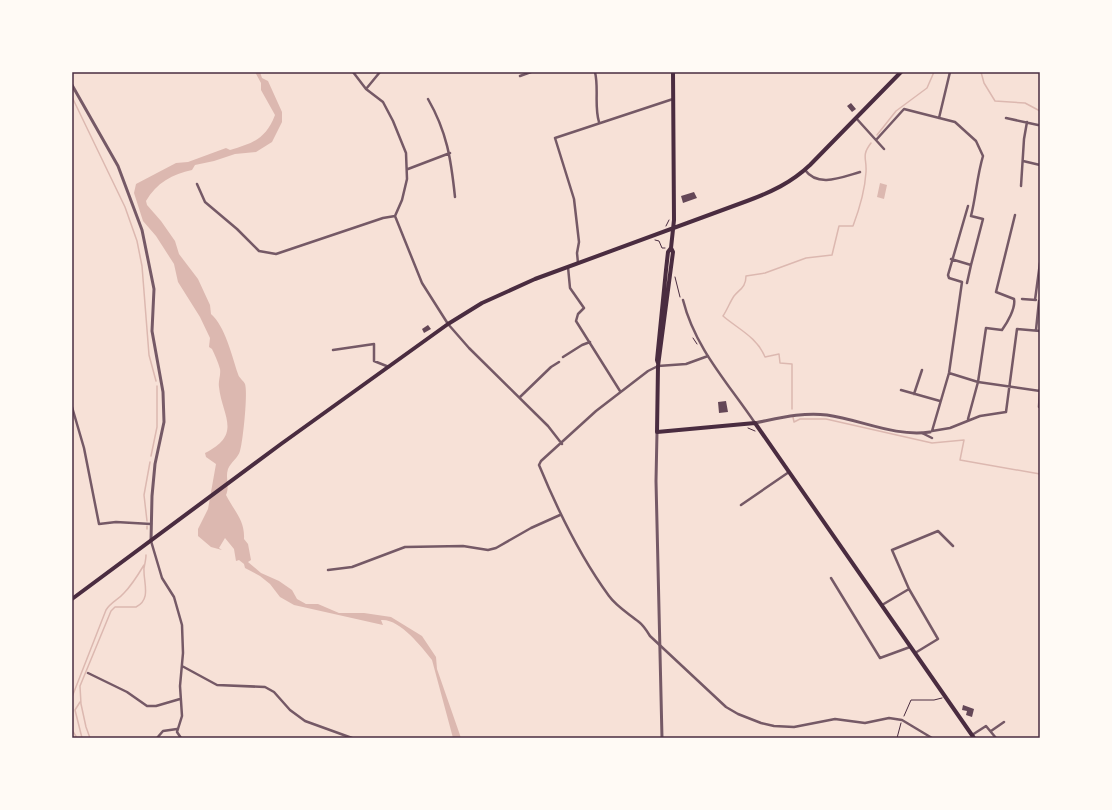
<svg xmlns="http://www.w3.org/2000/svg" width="1112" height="810" font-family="Jost,sans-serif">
<rect width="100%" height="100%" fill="#f7e1d7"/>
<path fill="#dcb8b0" d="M255,72H260L262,78L268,81L282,112V122L272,142L256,152L235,154L214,161L195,165L192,170C173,174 156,183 146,201L147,205L161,221L175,241L179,254L198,279L210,305L211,314C225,326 232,356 238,374C239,378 243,380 245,384C248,392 243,441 240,451C238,458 231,462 228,469C225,478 230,486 226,495C234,511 245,520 244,539L248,544L251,560L248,562L261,573L279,581L292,590L297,599L306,604H318L339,613H364L391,617L422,636L436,657L437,669L461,738H453L432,660C422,647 399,618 381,620L383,625L294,605L280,597L270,584L260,576L245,568L244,564L239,560L236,561L234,549L225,538L219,548L222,550L211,547L198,536V529L208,509L216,464L206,457L205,453C243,434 222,416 219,387C218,381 221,375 220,369C218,362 215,355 212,349L209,347L210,338L200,317L178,282L174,264L156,236L143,221L134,193L136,184L176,163L188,162L226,148L230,150C253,143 266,139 275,115L261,90V83Z
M880,183L887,185L884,199L877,197Z"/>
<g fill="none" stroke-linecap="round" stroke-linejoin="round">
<path stroke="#dcb8b0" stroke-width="1.5" d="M981,72L984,83L995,101L1025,103L1040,111
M72,97L125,207L137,241L142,266L149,355L156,381
M877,135L896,111L927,88L934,72
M792,409V364L780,363L779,354L765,357C757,337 738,329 723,316C727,310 730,302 734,296C740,289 746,287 746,276L765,273L806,258L832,255L839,226H853C859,210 865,190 866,172C867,158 861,156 871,143
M793,417L794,422L800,419H826L932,443L964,440L960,460L1040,474
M151,456L157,427V386
M147,521L144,495L150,462
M147,529V526
M72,697L106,610C111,602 118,600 124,593C132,585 138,575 144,565
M80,702L75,710L82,738
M72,730L77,738
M90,738L86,727L81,704L80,686L111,611L115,607H136C152,599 143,582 144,568C145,563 146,559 146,555"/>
</g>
<path fill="#644757" d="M851,103L856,109L852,112L847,106Z
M694,192L697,198L683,203L681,196Z
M428,325L431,329L424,333L422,329Z
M726,401L728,412L719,413L718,402Z
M963,705L974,709L972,717L966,715L967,711L962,710Z"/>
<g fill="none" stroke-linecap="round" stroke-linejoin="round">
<path stroke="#4a2c40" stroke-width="1" d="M666,226L669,220
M655,240L659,241L662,248H665
M675,277L680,297
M693,338L697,344
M748,428L755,431
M904,716L911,700H934L942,698
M897,738L901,723"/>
<path stroke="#755966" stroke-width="2.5" d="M353,72L366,89L383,102L393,121L406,153L407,179L402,200L395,216L422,283L448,324L469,348L548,426L562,444
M595,72C599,89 594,106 599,122
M520,76L531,72
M366,89L380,72
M428,99C447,132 451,159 455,197
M856,118L884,149
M939,118L950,72
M1006,118L1038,125
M876,140L904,109L955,122L976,141L983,156C977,176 976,196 971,216L983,219L971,265L951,259
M1023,161L1040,165
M408,169L450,153
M805,170C818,188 842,177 860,172
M197,184L205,202L237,229L259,251L276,254L383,218L395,216
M1021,186L1024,139L1027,122
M578,263L577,253L579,242L574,199L555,138L673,99
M568,267L570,288L584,308L578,314L576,321L620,391
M967,283L971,265
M1022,299L1036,300
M683,300C695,348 728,383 755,423
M1035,300L1040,263
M1036,330L1039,301
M333,350L374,344V361L389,367
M708,356L686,364L658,366L648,371L596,411L541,461L539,465C558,511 579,555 609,596C617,607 628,613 639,622C643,625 647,631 650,636L726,707L738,714L761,723L774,726L794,727L835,719L865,723L889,718L902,720L932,738
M563,357L582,345L590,342
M949,373L978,382L1040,391
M901,390L940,401
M914,394L922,370
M520,397L551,367L559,362
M72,407L84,448L99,524L116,522L151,524
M1039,407L1040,389
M968,419L978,382L986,328L1002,330C1007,323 1016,308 1014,299L996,292L1015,215
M932,431L949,373L962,282L949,278L948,275L968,206
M932,431L950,428L980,416L1006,412L1017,329L1040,331
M922,433L932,438
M741,505L789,472
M151,541L162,578L174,597L182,625L183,653L180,686L182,716L177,732L181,738
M328,570L352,567L405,547L463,546L488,550L496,548L531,528L560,515
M831,578L880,658L910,647
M882,605L909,589
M915,653L938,639L909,589L892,550L938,531L953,546
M182,666L217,685L265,687L274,692L290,710L305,721L352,738
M88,673L127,692L147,706H156L180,699
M991,731L1004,722
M972,735L986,726L996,738
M157,738L163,731L177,729"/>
<path stroke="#755966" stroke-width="3" d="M72,85L118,166L142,230L154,289L152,331L163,392L164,422L155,464L152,496L151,541
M755,423C780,418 802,412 827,415C862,420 894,437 930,432
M657,432L656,481L662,738"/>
<path stroke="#4a2c40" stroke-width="4" d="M671,248L673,252L658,366L657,432L755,423L974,738
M658,363L657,360L666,270L668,252L671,248L674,220L673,72
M72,599L281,444L448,324L482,303L535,279L747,201C771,192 791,183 810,165L901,72"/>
</g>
<rect width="1112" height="810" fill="none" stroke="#fffaf5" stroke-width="146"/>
<rect x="73" y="73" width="966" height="664" fill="none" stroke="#4a2c40" stroke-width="1.5"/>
</svg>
